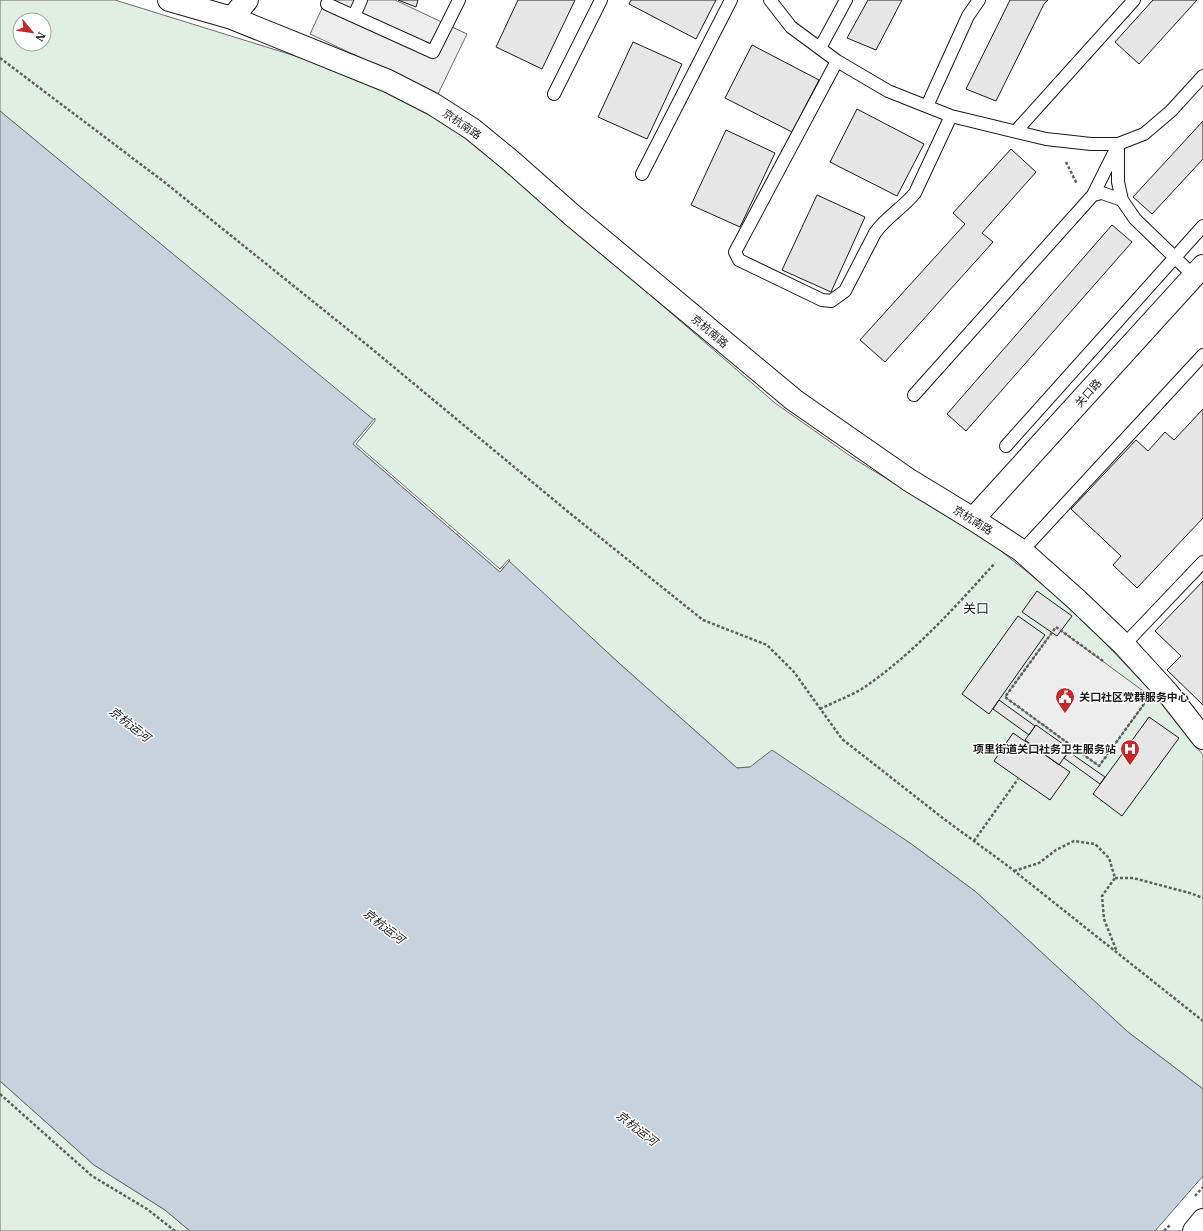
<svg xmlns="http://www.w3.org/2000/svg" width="1203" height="1231" font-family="'IBM Plex Serif','Noto Sans SC',serif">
<rect width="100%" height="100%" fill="#fff"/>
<path fill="#e0efe3" stroke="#6a6a6a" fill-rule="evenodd" d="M0,0H115L334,68L411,104L470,139L775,403L856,460L986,539L1071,607L1159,700L1203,755V1089L1128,1032L976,892L910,843L750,767L737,768L620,664L509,562L500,572L353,444L373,420L0,111ZM20,20H44V44H20Z
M0,1081L94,1165L165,1210L190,1231H0Z"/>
<path fill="#ededed" stroke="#6a6a6a" d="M326,0H395L467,34L438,94L310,34Z
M1056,627L1150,696L1099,766L1005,697Z"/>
<path fill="#c6d2dc" stroke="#6a6a6a" d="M0,111L374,420L353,444L500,572L509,561L620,664L737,768L750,767L772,750L910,843L976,892L1128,1032L1203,1089V1231H190L165,1210L94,1165L0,1081Z"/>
<path fill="#fff" stroke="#6a6a6a" d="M375,418V421L356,444L500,569L508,560H510L500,572L353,444Z
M1203,1176V1231H1155Z"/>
<path fill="#e6e6e6" stroke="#1a1a1a" d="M398,0H418L416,7Z
M518,0H575L542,69L496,47Z
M631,0H716L696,39L629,4Z
M868,0H902L876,50L847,38Z
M1010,0H1048L1044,4L996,101L966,89Z
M1153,0H1197L1139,64L1115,42Z
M633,42L682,64L647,139L598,117Z
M752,45L819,80L792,132L725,98Z
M857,109L924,144L897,196L830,162Z
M1203,121V159L1152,214L1133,197Z
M726,130L775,153L740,227L691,205Z
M1011,149L1036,172L982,233L993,242L885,362L860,340L965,224L953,213Z
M817,195L865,217L831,292L782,270Z
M1112,225L1132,242L966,431L947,414Z
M1203,409V518L1137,588L1113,565L1121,556L1071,509L1136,440L1148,451L1165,432L1174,440Z
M1203,581V705L1167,670L1181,656L1155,631Z
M1037,591L1072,616L1057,636L1022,612Z
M1018,616L1045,635L989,714L962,694Z
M999,700L1035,726L1029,735L993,709Z
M1149,717L1179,738L1122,816L1093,794Z
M1036,725L1070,749L1059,765L1025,740Z
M1013,733L1070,772L1050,800L994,761Z
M1069,752L1105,777L1100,784L1064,758Z"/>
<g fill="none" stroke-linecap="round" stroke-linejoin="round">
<g stroke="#1a1a1a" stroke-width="14">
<path id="service" d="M770,0L791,27L837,61L888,91L951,116L1046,139L1091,144H1118L1144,134L1171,111L1203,76
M327,4L433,52L459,0
M354,16L361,0
M820,48L846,0
M837,61L735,252L739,260L822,300L831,301L845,291L875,233C886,217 903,208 915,193L951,116
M554,94L601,0
M927,106L968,16L979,0
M1016,131L1134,0
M1118,144V182L1122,200L1135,219L1194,276
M642,174L731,0
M1093,195L1117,147
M914,395L1093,195L1102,193L1122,200
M1006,446L1203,226
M1022,551L1203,355
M1124,645L1203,562"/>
</g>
<g stroke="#1a1a1a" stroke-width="24">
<path id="minor" d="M973,519L1203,266"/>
</g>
<g stroke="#1a1a1a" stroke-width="24">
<path id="tertiary" d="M169,0L232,18L388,81L433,104L472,129L511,161L572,215L794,400L909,480L973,519L1022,551L1077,600L1124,645L1167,692L1203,738
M232,18L247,0"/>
</g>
<g stroke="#1a1a1a" stroke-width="24">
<path id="secondary" d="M1194,1231L1203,1220"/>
</g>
<path stroke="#5f5f5f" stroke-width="2.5" stroke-dasharray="3 2" stroke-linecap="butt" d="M0,58L163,181L366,344L572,515L703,620L767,645L794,672L842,739L944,819L1008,866L1203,1021
M1066,162L1077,184
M1103,661L1056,627L1005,697L1099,766L1144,704
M820,709C836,701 856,694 869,684C917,650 956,606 995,563
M974,841L1018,779
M1014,871L1039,863L1056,850L1074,841L1095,844L1109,858L1115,878L1102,896L1104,919L1117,952
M1115,878H1133L1190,893L1203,898
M0,1094L92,1176L147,1209L175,1231
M1195,1196L1203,1187
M1164,1231L1171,1224"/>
<use href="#service" stroke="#fff" stroke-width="12"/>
<use href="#minor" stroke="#fff" stroke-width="22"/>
<use href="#tertiary" stroke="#fff" stroke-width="22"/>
<use href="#secondary" stroke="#fff" stroke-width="22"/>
</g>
<defs>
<g id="civic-pin" transform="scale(1)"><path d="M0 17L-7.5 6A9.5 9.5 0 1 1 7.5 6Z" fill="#c62828" stroke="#fff"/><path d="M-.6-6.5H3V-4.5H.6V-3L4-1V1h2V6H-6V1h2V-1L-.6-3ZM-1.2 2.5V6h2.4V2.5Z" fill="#fff"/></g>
<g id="hospital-pin" transform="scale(1)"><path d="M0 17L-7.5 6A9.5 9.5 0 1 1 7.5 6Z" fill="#c62828" stroke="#fff"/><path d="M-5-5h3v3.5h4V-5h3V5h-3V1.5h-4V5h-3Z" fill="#fff"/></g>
</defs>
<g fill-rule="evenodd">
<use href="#civic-pin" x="1065" y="697"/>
<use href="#hospital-pin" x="1130" y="749"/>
</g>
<g text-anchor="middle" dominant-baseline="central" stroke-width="3" stroke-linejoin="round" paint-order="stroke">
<g font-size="11" fill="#1a1a1a" stroke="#fff">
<text transform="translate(462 124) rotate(35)">京杭南路</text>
<text transform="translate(710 331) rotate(40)">京杭南路</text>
<text transform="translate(1088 393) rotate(-48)">关口路</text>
<text transform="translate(973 520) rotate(32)">京杭南路</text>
</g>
<g font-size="11" font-weight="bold" fill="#1a1a1a" stroke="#fff" text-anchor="start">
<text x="1079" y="697">关口社区党群服务中心</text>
<text x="1116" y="749" text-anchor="end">项里街道关口社务卫生服务站</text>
</g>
<g font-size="12" font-style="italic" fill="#1a1a1a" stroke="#fff">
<text transform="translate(130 724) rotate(38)">京杭运河</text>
<text transform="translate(384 926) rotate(38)">京杭运河</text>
<text transform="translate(637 1128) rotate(38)">京杭运河</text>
</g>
<g font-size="13" fill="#1a1a1a" stroke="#fff">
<text x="976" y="608">关口</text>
</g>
</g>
<g transform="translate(32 32) rotate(119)"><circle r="19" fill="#ffffff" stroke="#a3a3a3"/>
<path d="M0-3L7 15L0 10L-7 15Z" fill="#c62828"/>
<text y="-6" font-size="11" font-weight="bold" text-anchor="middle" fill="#1a1a1a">N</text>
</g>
</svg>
